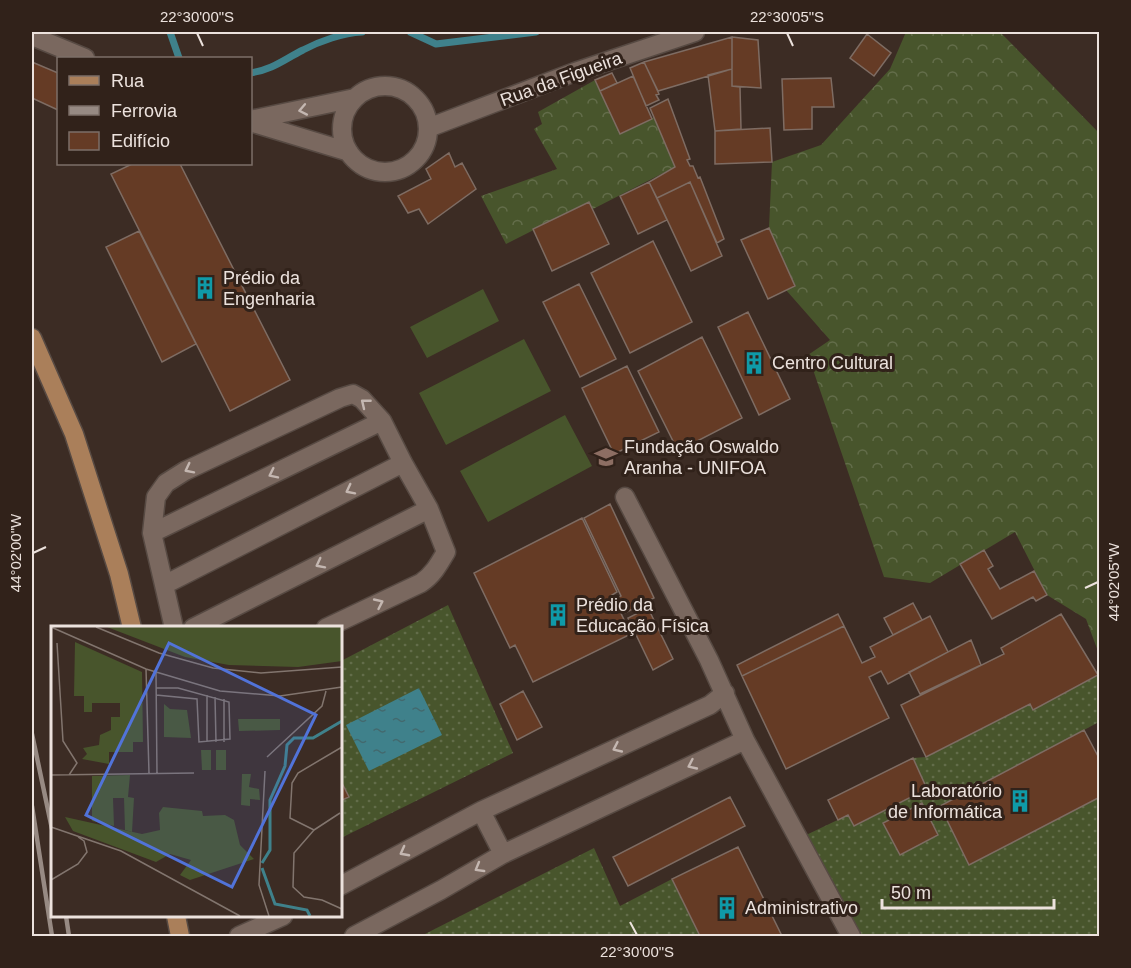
<svg xmlns="http://www.w3.org/2000/svg" width="1131" height="968" font-family="Helvetica,sans-serif">
<defs>
<pattern id="grass-dots" width="8" height="8" patternUnits="userSpaceOnUse" patternTransform="scale(1.5)"><rect width="8" height="8" fill="#48552c"/><path d="M2 2h.1M6 6h.1" fill="none" stroke="#636d4a" stroke-width="1.8" stroke-linecap="round"/></pattern>
<pattern id="forest-crowns" width="20" height="18" patternUnits="userSpaceOnUse" patternTransform="scale(1.5)"><rect width="20" height="18" fill="#48552c"/><path d="M2 6a3 3 0 1 1 6 0M12 15a3 3 0 1 1 6 0" fill="none" stroke="#636d4a"/></pattern>
<pattern id="water-ripples" width="26" height="14" patternUnits="userSpaceOnUse" patternTransform="scale(1.5)"><rect width="26" height="14" fill="#3f818b"/><path d="M2 4q2-2 4 0t4 0M15 11q2-2 4 0t4 0" fill="none" stroke="#42696e"/></pattern>
</defs>
<rect width="100%" height="100%" fill="#3c2c24"/>
<path fill="url(#grass-dots)" d="M448,605L513,753L341,838L340,802L349,797L341,779L340,685L343,683L341,677V661Z
M1098,675L1099,722L941,806L1099,797V936H855L804,836L848,815L855,826L927,789L913,758L926,757L1030,704Z
M594,848L620,906L672,879L700,936H421Z"/>
<path fill="url(#forest-crowns)" d="M906,32H1000L1099,133V654L1086,619L1047,595L1015,532L930,583L884,577L808,355L830,340L786,290L795,285L769,228L772,162L821,145L890,69Z
M595,80L620,134L654,117L675,167L593,209L589,202L506,244L481,196L557,169L534,129L542,124L538,112Z"/>
<path fill="#48552c" d="M483,289L499,321L427,358L410,327Z
M524,339L551,391L446,445L419,393Z
M565,415L592,466L488,522L460,471Z"/>
<path fill="url(#water-ripples)" d="M419,688L442,735L369,771L346,725Z"/>
<g fill="none" stroke-linecap="round" stroke-linejoin="round">
<path stroke="#3f818b" stroke-width="7" d="M170,32L179,58
M410,32L436,44L536,32
M250,73C274,69 283,60 303,50C320,41 343,33 362,32"/>
</g>
<path fill="#653b25" stroke="#7e6c63" stroke-width="1.5" d="M867,34L891,53L874,76L850,58Z
M732,37V69L658,91L644,62Z
M732,37L758,40L761,88L732,86Z
M32,62L58,73V110L32,98Z
M644,62L659,94L656,95L659,100L646,106L630,68Z
M732,69V86L740,87L741,129L715,131L708,75Z
M612,73L617,83L600,91L595,80Z
M633,76L652,119L620,134L600,91Z
M831,78L834,107H812V129L784,130L782,79Z
M668,99L690,159L687,160L690,166H693L698,178L700,177L724,239L717,243L690,182L657,198L649,182L675,167L650,108Z
M770,128L772,162L715,164V131Z
M449,153L455,167L462,163L476,189L428,224L419,209L408,213L398,196L431,179L426,169Z
M132,164H180L290,380L230,411L111,174Z
M649,182L667,220L638,234L620,196Z
M690,182L722,256L691,271L657,198Z
M589,202L609,244L552,271L533,229Z
M769,228L795,286L768,299L741,240Z
M139,231L196,344L162,362L106,247Z
M653,241L692,322L630,353L591,273Z
M579,284L616,359L580,377L543,302Z
M748,312L790,399L759,415L718,327Z
M702,337L742,418L678,451L638,371Z
M627,366L659,432L614,454L582,388Z
M610,504L654,598L625,613L617,598L621,596L584,518Z
M582,518L617,592L612,595L631,634L533,682L515,645L510,648L474,573Z
M984,550L993,566L988,569L1000,589L1034,571L1047,595L1036,601L1033,597L992,619L960,564Z
M913,603L922,620L893,635L884,618Z
M648,608L673,659L653,670L628,618Z
M838,614L844,626L742,676L737,665Z
M1061,614L1098,675L1033,710L1030,704L926,757L901,705L1004,654L1001,648Z
M930,616L948,652L888,684L881,671L869,677L889,718L786,769L742,676L844,626L862,663L875,657L870,647Z
M971,640L981,665L920,694L909,672Z
M523,691L542,727L517,740L500,704Z
M1084,730L1100,760V797L969,865L940,806Z
M913,758L927,789L854,826L848,815L838,820L828,800Z
M340,779L349,797L340,801Z
M730,797L745,826L628,886L613,857Z
M922,803L938,835L900,855L883,823Z
M738,847L782,936H700L672,879Z"/>
<g fill="none" stroke-linecap="round" stroke-linejoin="round">
<g stroke="#574a43" stroke-width="21">
<path id="minor" d="M32,36L85,58
M342 129a43 43 0 1 1 86 0a43 43 0 1 1-86 0Z
M250,120L355,98
M250,122L349,152
M428,128L575,72L695,32
M625,497L709,660L745,740L851,936
M152,533L382,421
M164,585L403,463
M174,628L152,533L156,497L166,483L185,471L340,398L353,394L362,399L382,421L403,463L429,509L446,552C439,564 433,575 421,583L326,628
M193,628L429,509
M481,811L503,854
M340,886L481,811L710,705L725,693
M239,936L283,916
M354,936L441,890L503,854L745,740"/>
</g>
<g stroke="#574a43" stroke-width="21">
<path id="major" d="M32,338L74,434L119,574L132,628
M176,916L180,936"/>
</g>
<use href="#minor" stroke="#7a685f" stroke-width="18"/>
<use href="#major" stroke="#aa7f5a" stroke-width="18"/>
<path stroke="#978a83" stroke-width="4.5" d="M32,734L52,829
M32,806L52,936
M66,916L69,936"/>
</g>
<defs><path id="oneway-chevron" d="M-2-3.5L2.5 0L-2 3.5" fill="none" stroke-width="1.6" stroke-linecap="round" stroke-linejoin="round" transform="scale(1.5)"/></defs>
<g stroke="#c4b7b1">
<use href="#oneway-chevron" transform="translate(303 110) rotate(169)"/>
<use href="#oneway-chevron" transform="translate(365 403) rotate(-141)"/>
<use href="#oneway-chevron" transform="translate(189 469) rotate(153)"/>
<use href="#oneway-chevron" transform="translate(273 474) rotate(154)"/>
<use href="#oneway-chevron" transform="translate(350 490) rotate(153)"/>
<use href="#oneway-chevron" transform="translate(320 564) rotate(153)"/>
<use href="#oneway-chevron" transform="translate(379 603) rotate(-25)"/>
<use href="#oneway-chevron" transform="translate(617 748) rotate(155)"/>
<use href="#oneway-chevron" transform="translate(692 765) rotate(155)"/>
<use href="#oneway-chevron" transform="translate(404 852) rotate(152)"/>
<use href="#oneway-chevron" transform="translate(479 868) rotate(150)"/>
</g>
<path fill="none" stroke="#ece2dd" stroke-width="2" d="M197,33L203,46M787,33L793,46M33,553L46,547M1085,588L1098,582M630,922L637,935"/>
<defs>
<g id="building-bare" transform="scale(1.8)"><path d="M-4-6H4V6H1V3H-1V6H-4ZM-2.5-4.3h1.7v1.8h-1.7ZM.8-4.3h1.7v1.8H.8ZM-2.5-1h1.7V.8h-1.7ZM.8-1h1.7V.8H.8Z" fill="#0f9aa8" stroke="#31221a" stroke-width="2.5" paint-order="stroke"/></g>
<g id="university-bare" transform="scale(1.8)"><path d="M0-5L7-2L0 1L-7-2ZM-4 1L0 2.5L4 1V4Q0 6-4 4Z" fill="#8d6e63" stroke="#31221a" stroke-width="2.5" paint-order="stroke"/></g>
</defs>
<g fill-rule="evenodd">
<use href="#building-bare" x="205" y="288"/>
<use href="#building-bare" x="754" y="363"/>
<use href="#university-bare" x="606" y="457"/>
<use href="#building-bare" x="558" y="615"/>
<use href="#building-bare" x="1020" y="801"/>
<use href="#building-bare" x="727" y="908"/>
</g>
<g text-anchor="middle" dominant-baseline="central" stroke-width="6" stroke-linejoin="round" paint-order="stroke">
<g font-size="18" fill="#ece2dd" stroke="#31221a">
<text transform="translate(561 79) rotate(-20)">Rua da Figueira</text>
</g>
<g font-size="18" fill="#ece2dd" stroke="#31221a" text-anchor="start">
<text x="223" y="278">Prédio da<tspan x="223" dy="21">Engenharia</tspan></text>
<text x="772" y="363">Centro Cultural</text>
<text x="624" y="447">Fundação Oswaldo<tspan x="624" dy="21">Aranha - UNIFOA</tspan></text>
<text x="576" y="605">Prédio da<tspan x="576" dy="21">Educação Física</tspan></text>
<text x="1002" y="791" text-anchor="end">Laboratório<tspan x="1002" dy="21">de Informática</tspan></text>
<text x="745" y="908">Administrativo</text>
</g>
</g>
<g transform="translate(51 626)">
<rect width="291" height="291" fill="#3c2c24"/>
<path d="M56,1H291V35L247,41L178,39L134,31ZM24,16L91,46L92,116H82V126H58V138L31,133L36,128L32,122L48,119L49,109L60,104V91H69V77H41V86H33V70H23ZM113,78L119,83L136,84L140,112L113,111ZM79,149L77,171L83,172L81,206L74,204L73,172H62L63,200L41,195V150Z" fill="#48552c"/>
<path d="M191,148H200L198,161L208,163L209,174L199,173V180L190,179ZM112,181L151,185L152,190L174,189L183,194L189,219L203,233L139,254L129,249L140,234L119,228L105,236L22,205L14,191L91,208L109,204L108,187Z" fill="#48552c"/>
<path d="M187,93H229V104L188,105ZM150,124H160V144H151ZM165,124H175V144H165Z" fill="#48552c"/>
<path fill="none" stroke="#3f818b" stroke-width="3" d="M211,237L219,224V174L234,140L236,119L243,112H262L291,95M211,242L224,278L256,284L259,290"/>
<path fill="none" stroke="#82756e" stroke-width="1.5" d="M0,1L95,43L169,65L229,70L291,61M45,1L108,27L162,42L210,47L291,41M6,17L12,115L26,137L18,149M95,43L98,147M105,46L106,148M105,62H127L178,76L179,113L148,116L146,73L105,69M156,69V116M164,71L165,116M173,116V73M216,131L271,80L275,65M214,145L208,259L218,290M0,149L143,147M0,201L70,225L189,290M263,204L239,192L241,157L247,147L291,121M263,204L243,227L242,261L253,271L271,274L291,283M263,204L289,187M0,254L27,238L36,226L33,215L27,211"/>
<path fill="#5173d9" fill-opacity="0.15" stroke="#5173d9" stroke-width="3" d="M118,17L265,89L181,261L35,189Z"/>
<rect width="291" height="291" fill="none" stroke="#ece2dd" stroke-width="3"/>
</g>
<rect width="1131" height="968" fill="none" stroke="#31221a" stroke-width="66"/>
<rect x="57" y="57" width="195" height="108" fill="#31221a" stroke="#7c6f68" stroke-width="1.5"/>
<rect x="69" y="76" width="30" height="9" fill="#aa7f5a" stroke="#7c6f68" stroke-width="1.5"/>
<text x="111" y="87" font-size="18" fill="#ece2dd">Rua</text>
<rect x="69" y="106" width="30" height="9" fill="#978a83" stroke="#7c6f68" stroke-width="1.5"/>
<text x="111" y="117" font-size="18" fill="#ece2dd">Ferrovia</text>
<rect x="69" y="132" width="30" height="18" fill="#653b25" stroke="#7c6f68" stroke-width="1.5"/>
<text x="111" y="147" font-size="18" fill="#ece2dd">Edifício</text>
<path d="M882 899v9h172v-9" fill="none" stroke="#ece2dd" stroke-width="3"/>
<text x="891" y="899" font-size="18" fill="#ece2dd" stroke="#31221a" stroke-width="4.5" paint-order="stroke">50 m</text>
<rect x="33" y="33" width="1065" height="902" fill="none" stroke="#ece2dd" stroke-width="2"/>
<g font-size="15" text-anchor="middle" fill="#ece2dd">
<text x="197" y="22">22°30'00"S</text>
<text x="787" y="22">22°30'05"S</text>
<text transform="translate(16 553) rotate(-90)" y="5">44°02'00"W</text>
<text transform="translate(1114 582) rotate(-90)" y="5">44°02'05"W</text>
<text x="637" y="957">22°30'00"S</text>
</g>
</svg>
